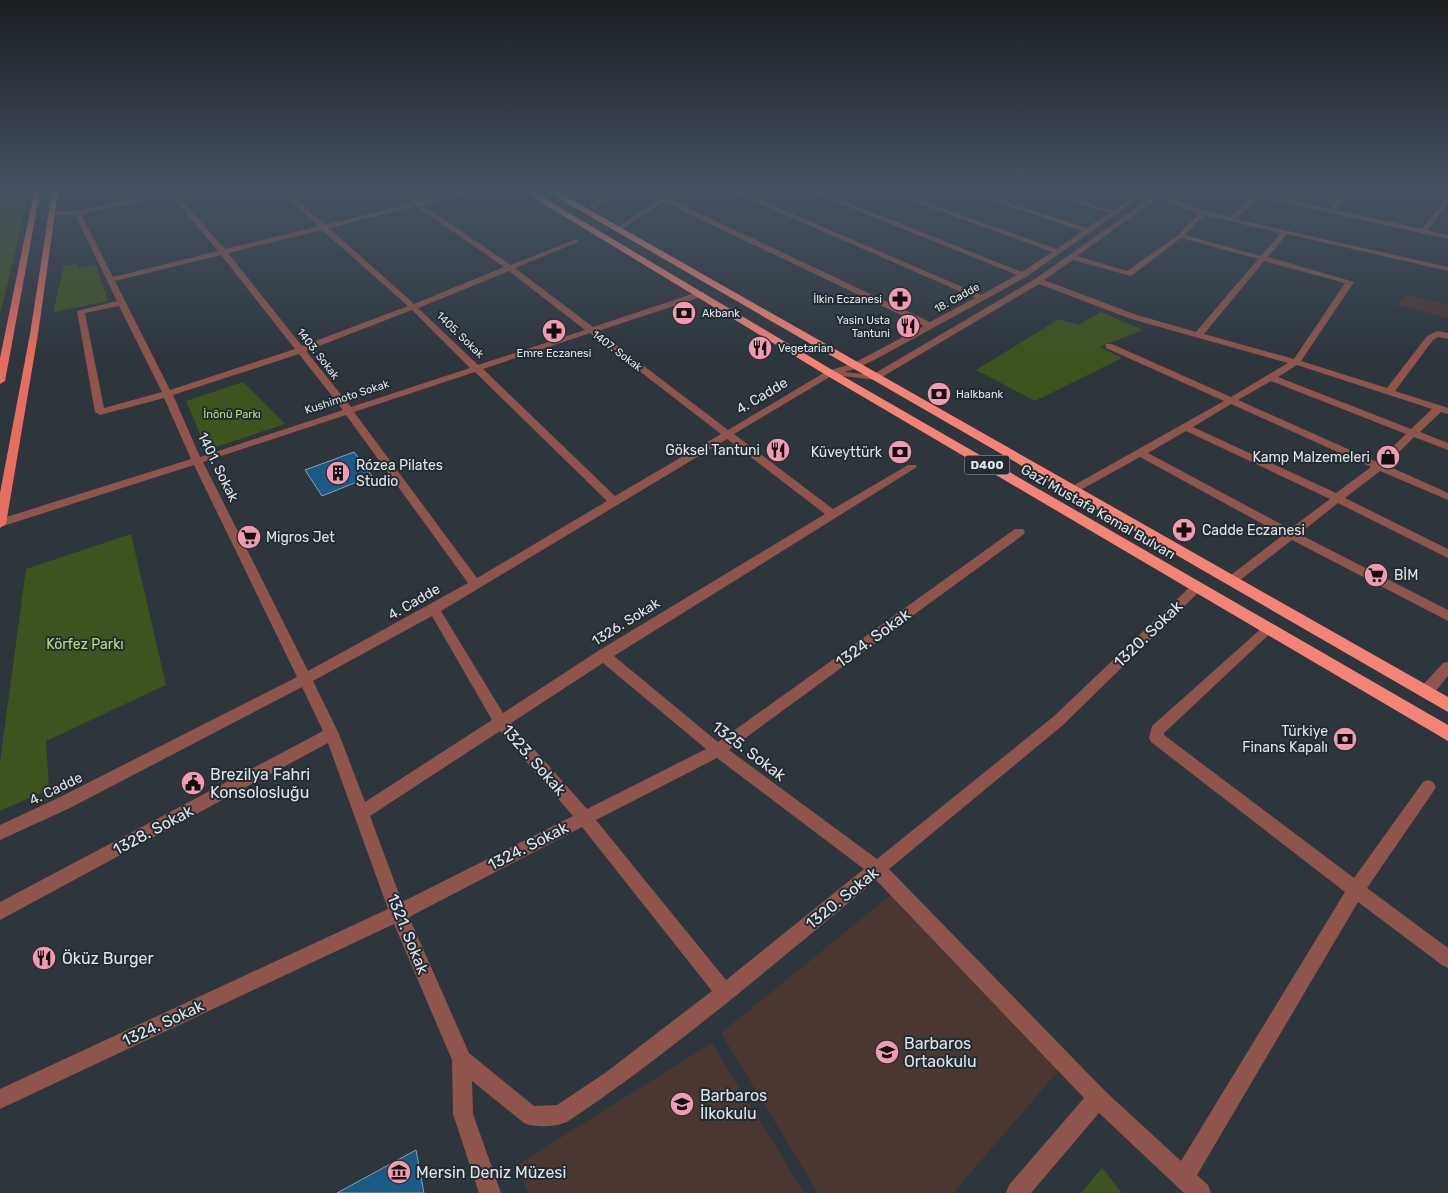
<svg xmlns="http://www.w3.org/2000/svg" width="1448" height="1193" font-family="Rubik,sans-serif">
<rect width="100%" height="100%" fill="#2d363d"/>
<path fill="#4b3731" d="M1407,295L1448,305V318L1397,305Z
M892,894L1059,1070L953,1193H818L721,1033Z
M712,1043L804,1193H528L517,1165Z"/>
<path fill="#3e531d" d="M0,192H27L20,232L0,314Z
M77,264L80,268L96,265L108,301L53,312L64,266Z
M1101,312L1143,330L1100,347L1122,358L1035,401L976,370L1059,319L1078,325Z
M243,382L285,424L207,450L186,401Z
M131,534L166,685L46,741L49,789L0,811V762L26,569Z
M1102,1168L1122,1193H1081Z"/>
<path fill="#195b84" stroke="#939da6" d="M354,452L372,476L322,496L305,470Z
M416,1150L424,1193H337Z"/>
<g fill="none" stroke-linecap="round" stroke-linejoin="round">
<path fill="#8f544c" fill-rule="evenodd" d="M168,192H181L176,194L225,249L319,226L281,192H288L325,225L412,203L397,192H404L418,202L458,192H469L423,205L511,265L574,240H578V242L515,268L593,327L698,292H704V296L598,331L728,430L827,371L852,364L924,326L664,202L620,230L615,229L671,192H678L669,199L930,322L975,298L733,192H742L981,295L1017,275L812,192H821L1022,272L1052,252L888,192H897L1057,249L1082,231L968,192H977L1087,228L1109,213L1045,192H1055L1113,211L1127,201L1129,192H1135L1132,203L1026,277L878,358L858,368L844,372L872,375L1035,279L1153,196H1162L1205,211L1230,217L1257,192L1330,209L1344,192H1350L1336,210L1422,229L1448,196V202L1428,230L1448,235V239L1259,197L1236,219L1448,267V271L1287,234L1268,257L1354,282L1301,361L1387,388L1427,336L1437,331L1448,333V339L1438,337L1433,340L1395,391L1448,408V414L1441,412L1420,432L1448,443V450L1414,437L1386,465L1448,493V500L1380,471L1345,498L1448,549V558L1338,503L1299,534L1448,610V621L1292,540L1235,584H1227L1225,581L1227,578L1283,535L1140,457L1077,492H1069L1068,490L1069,488L1224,401L1106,348V344H1112L1231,397L1288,363L1131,319L1039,284L877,380L833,375L734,434L833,509L908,465H916L917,467L614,656L718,742L1015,529H1023L1025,532L1023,535L729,750L877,859L1053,717L1193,584H1201L1203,587L1201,590L1063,725L889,869L1105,1091L1181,1161L1345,892L1151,742L1149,738L1152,726L1264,626H1274L1275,629L1164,733V735L1354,878L1423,782L1428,780L1433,782L1436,787L1433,792L1367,888L1448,948V968L1442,965L1358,902L1197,1175L1208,1185L1211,1193H1184L1099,1113L1031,1193H1006L1009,1185L1084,1098L876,880C775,963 676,1049 567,1122C555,1127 536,1128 524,1123L472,1081L473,1114L501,1193H479L453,1114L452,1060L394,924L0,1109V1089L388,909L328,743L0,920V902L323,731L302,687L70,808L0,840V825L58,798L297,677L194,465L0,527V519L191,459L164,398L100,415L95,412L77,311L117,301L75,215H52L49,213L52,211H77ZM171,195L218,251L113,277L81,214ZM1158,198L1199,214L1178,235L1127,271L1077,256ZM416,206L504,267L414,304L329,228ZM1204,215L1281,233L1261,256L1185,235ZM322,230L408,306L302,346L228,253ZM1181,238L1258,259L1196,332L1137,315L1044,280L1073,260L1131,276ZM221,255L295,349L170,390L115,281ZM1264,261L1345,283L1294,359L1204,334ZM509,271L585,330L478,365L418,308ZM119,306L162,392L104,408L85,313ZM412,310L470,368L351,407L306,351ZM590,333L721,434L615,496L483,369ZM299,354L343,410L200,457L173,395ZM1297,365L1432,409L1411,429L1278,377ZM475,372L607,501L477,578L354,412ZM1271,381L1406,434L1377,462L1238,400ZM1231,404L1371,467L1336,493L1193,427ZM346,415L468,583L308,671L203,462ZM1186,431L1330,499L1290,529L1148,453ZM727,439L825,514L598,651L503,713L441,611ZM432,616L492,720L365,802L339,734L313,681ZM603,663L706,749L587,809L511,723ZM500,731L573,816L402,902L370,816ZM717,758L864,869L726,980L596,820ZM582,827L712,991L605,1073L557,1105L534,1106L469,1053L409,917Z
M607,192H614L593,208H589V206Z
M1448,662V676C1441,684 1432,700 1420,696L1418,692L1420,688L1443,663Z"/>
<path fill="#e56e60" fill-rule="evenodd" d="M34,192H40L5,381L0,384V358Z
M52,192H58L38,334L6,524L0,528V493L30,334Z"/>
<path fill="#f68476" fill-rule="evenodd" d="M524,192H534L834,371L1448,725V741L826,375Z
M548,192H558L1448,697V712Z"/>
</g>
<linearGradient id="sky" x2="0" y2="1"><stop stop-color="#191e22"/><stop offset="0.53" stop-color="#465262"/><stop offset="1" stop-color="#465262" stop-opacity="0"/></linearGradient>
<rect width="1448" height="359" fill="url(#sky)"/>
<defs>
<g id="pharmacy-disc" transform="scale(1.25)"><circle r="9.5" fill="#f19ab2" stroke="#232c32"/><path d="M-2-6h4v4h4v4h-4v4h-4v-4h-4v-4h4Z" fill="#111"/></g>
<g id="bank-disc" transform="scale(1.25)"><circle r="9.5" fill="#f19ab2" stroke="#232c32"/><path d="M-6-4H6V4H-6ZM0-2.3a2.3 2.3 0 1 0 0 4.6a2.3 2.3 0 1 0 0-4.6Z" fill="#111"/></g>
<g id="restaurant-disc" transform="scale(1.25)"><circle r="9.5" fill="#f19ab2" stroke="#232c32"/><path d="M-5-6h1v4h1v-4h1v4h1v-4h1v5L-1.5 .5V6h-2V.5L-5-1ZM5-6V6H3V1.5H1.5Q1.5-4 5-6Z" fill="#111"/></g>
<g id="shop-disc" transform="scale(1.25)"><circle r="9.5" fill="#f19ab2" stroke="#232c32"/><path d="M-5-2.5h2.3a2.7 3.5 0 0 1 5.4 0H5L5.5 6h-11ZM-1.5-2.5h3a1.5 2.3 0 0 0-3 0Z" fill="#111"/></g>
<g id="building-disc" transform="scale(1.25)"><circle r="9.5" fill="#f19ab2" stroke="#232c32"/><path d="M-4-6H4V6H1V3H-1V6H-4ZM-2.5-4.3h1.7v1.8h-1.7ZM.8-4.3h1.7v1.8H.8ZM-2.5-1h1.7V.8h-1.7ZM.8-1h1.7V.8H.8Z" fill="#111"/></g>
<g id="supermarket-disc" transform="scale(1.25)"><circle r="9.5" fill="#f19ab2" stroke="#232c32"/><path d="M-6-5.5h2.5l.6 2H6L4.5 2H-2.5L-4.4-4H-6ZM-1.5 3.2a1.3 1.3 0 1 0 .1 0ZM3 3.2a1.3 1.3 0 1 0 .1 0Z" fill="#111"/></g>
<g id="civic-disc" transform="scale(1.25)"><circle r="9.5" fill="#f19ab2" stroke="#232c32"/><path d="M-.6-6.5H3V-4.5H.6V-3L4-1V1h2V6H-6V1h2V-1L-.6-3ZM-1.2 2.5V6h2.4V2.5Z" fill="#111"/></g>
<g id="school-disc" transform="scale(1.25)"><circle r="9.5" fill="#f19ab2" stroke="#232c32"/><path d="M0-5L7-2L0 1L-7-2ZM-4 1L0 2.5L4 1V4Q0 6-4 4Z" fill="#111"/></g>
<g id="museum-disc" transform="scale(1.25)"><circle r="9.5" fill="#f19ab2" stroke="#232c32"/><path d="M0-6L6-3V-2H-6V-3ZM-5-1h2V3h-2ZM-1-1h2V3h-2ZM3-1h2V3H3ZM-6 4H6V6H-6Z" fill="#111"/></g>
</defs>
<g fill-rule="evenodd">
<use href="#pharmacy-disc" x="900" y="299"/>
<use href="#bank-disc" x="684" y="313"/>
<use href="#restaurant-disc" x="908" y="326"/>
<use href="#pharmacy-disc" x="554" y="331"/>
<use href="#restaurant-disc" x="760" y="348"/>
<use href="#bank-disc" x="939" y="394"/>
<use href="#restaurant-disc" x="778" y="450"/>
<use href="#bank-disc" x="900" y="452"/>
<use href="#shop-disc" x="1388" y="457"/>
<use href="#building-disc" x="338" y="473"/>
<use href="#pharmacy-disc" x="1184" y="530"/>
<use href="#supermarket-disc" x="249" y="537"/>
<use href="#supermarket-disc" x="1376" y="575"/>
<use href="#bank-disc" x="1345" y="739"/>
<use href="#civic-disc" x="193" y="783"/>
<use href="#restaurant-disc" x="44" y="958"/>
<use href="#school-disc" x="887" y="1052"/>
<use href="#school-disc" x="682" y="1104"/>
<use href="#museum-disc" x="399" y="1172"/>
</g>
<g text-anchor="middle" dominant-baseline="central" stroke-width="4" stroke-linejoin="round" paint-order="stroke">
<g font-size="11" fill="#dfe4e9" stroke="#232c32">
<text transform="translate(957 298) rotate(-29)">18. Cadde</text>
<text transform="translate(460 335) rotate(44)">1405. Sokak</text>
<text transform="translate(617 351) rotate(37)">1407. Sokak</text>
<text transform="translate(318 354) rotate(52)">1403. Sokak</text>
<text transform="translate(347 397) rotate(-18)">Kushimoto Sokak</text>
</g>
<g font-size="11" fill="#dfe4e9" stroke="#232c32" text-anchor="start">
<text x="882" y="299" text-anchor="end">İlkin Eczanesi</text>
<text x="702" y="313">Akbank</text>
<text x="890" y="320" text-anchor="end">Yasin Usta<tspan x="890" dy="13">Tantuni</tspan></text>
<text x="778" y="348">Vegetarian</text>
<text x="554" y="353" text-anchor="middle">Emre Eczanesi</text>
<text x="956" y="394">Halkbank</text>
</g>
<g font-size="11" fill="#b4e072" stroke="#232c32">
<text x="232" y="414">İnönü Parkı</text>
</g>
<rect fill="#232c32" stroke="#a7adb2" stroke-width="1" x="964.5" y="455.5" width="45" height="19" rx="4"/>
<g font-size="12" font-weight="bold" fill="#dfe4e9">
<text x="987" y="465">D400</text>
</g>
<g font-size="14" fill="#dfe4e9" stroke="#232c32">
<text transform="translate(762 396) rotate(-31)">4. Cadde</text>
<text transform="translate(218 467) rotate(64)">1401. Sokak</text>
<text transform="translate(1098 512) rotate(30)">Gazi Mustafa Kemal Bulvarı</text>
<text transform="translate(414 602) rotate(-30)">4. Cadde</text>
<text transform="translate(626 622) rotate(-32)">1326. Sokak</text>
<text transform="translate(56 789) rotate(-26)">4. Cadde</text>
</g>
<g font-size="14" fill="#dfe4e9" stroke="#232c32" text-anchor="end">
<text x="760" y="450">Göksel Tantuni</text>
<text x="882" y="452">Küveyttürk</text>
<text x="1370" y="457">Kamp Malzemeleri</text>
<text x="356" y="465" text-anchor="start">Rózea Pilates<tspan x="356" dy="16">Studio</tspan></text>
<text x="1202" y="530" text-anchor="start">Cadde Eczanesi</text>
<text x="266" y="537" text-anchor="start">Migros Jet</text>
<text x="1394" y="575" text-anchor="start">BİM</text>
<text x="1328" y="731">Türkiye<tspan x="1328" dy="16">Finans Kapalı</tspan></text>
</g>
<g font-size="14" fill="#b4e072" stroke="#232c32">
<text x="85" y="644">Körfez Parkı</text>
</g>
<g font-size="16" fill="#dfe4e9" stroke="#232c32">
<text transform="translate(1148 634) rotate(-44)">1320. Sokak</text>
<text transform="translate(873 638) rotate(-36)">1324. Sokak</text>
<text transform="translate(749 751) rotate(37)">1325. Sokak</text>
<text transform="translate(534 760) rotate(49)">1323. Sokak</text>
<text transform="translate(153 830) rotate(-28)">1328. Sokak</text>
<text transform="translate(528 846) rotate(-27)">1324. Sokak</text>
<text transform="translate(842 898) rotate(-39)">1320. Sokak</text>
<text transform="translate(408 934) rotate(68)">1321. Sokak</text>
<text transform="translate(163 1023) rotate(-25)">1324. Sokak</text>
</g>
<g font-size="16" fill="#dfe4e9" stroke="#232c32" text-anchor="start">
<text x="210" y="774">Brezilya Fahri<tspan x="210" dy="18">Konsolosluğu</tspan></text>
<text x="62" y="958">Öküz Burger</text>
<text x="904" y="1043">Barbaros<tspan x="904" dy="18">Ortaokulu</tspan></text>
<text x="700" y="1095">Barbaros<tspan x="700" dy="18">İlkokulu</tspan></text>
<text x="416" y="1172">Mersin Deniz Müzesi</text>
</g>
</g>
</svg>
